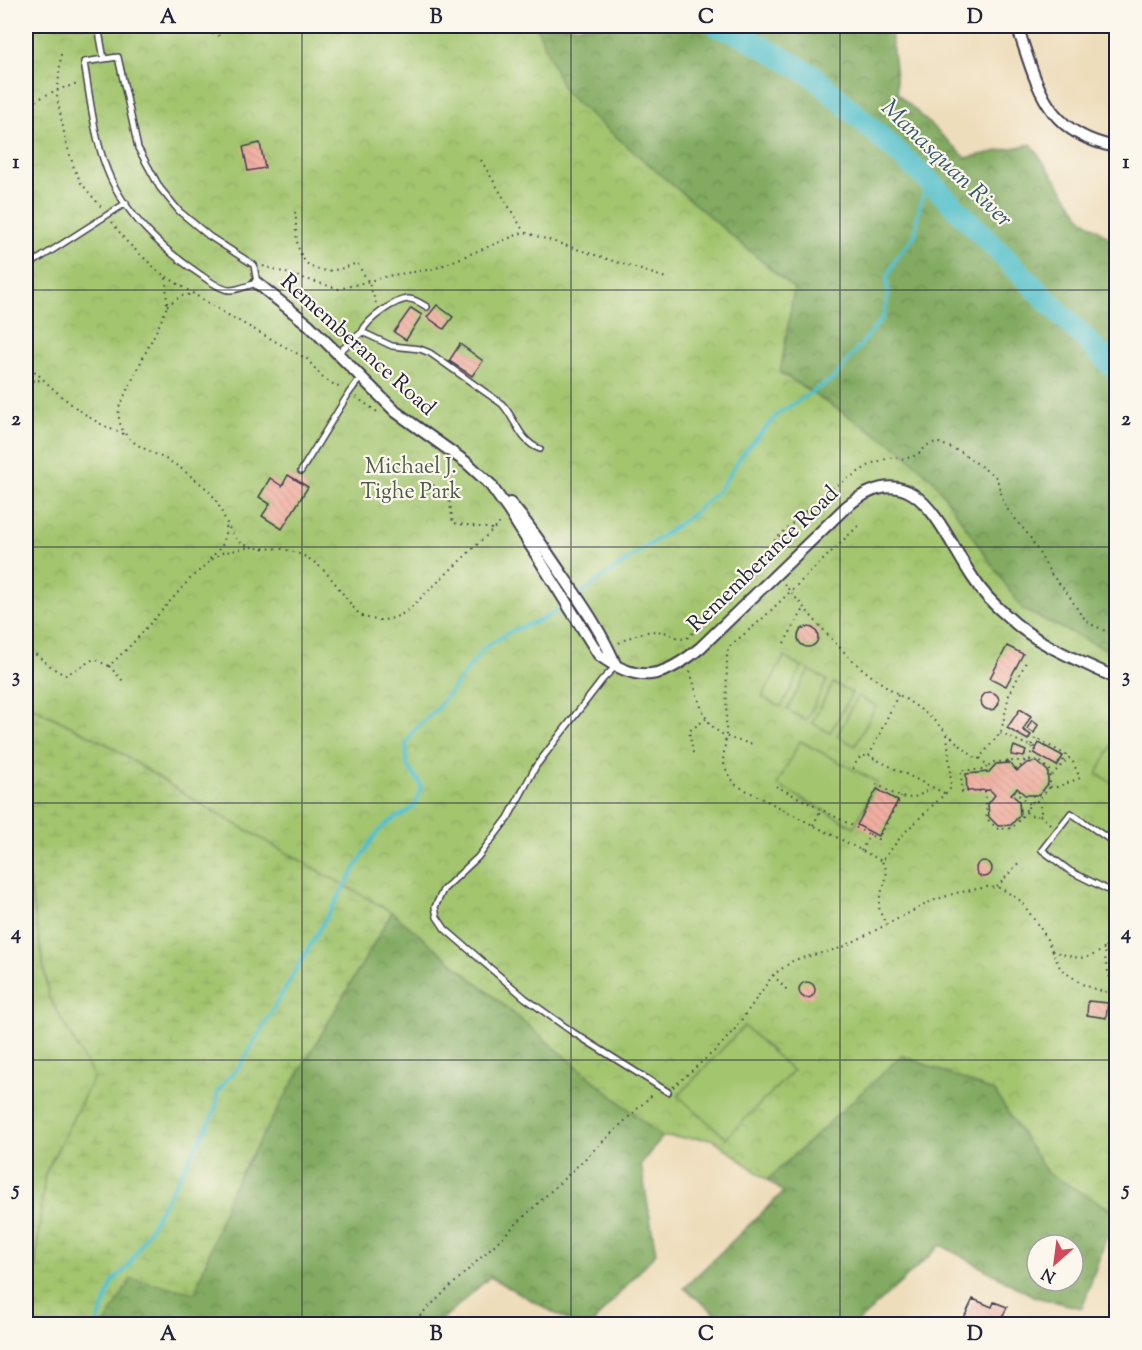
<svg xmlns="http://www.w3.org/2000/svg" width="1142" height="1350" font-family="'Sorts Mill Goudy',serif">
<defs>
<pattern id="grass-tufts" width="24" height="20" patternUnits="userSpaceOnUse" patternTransform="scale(1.5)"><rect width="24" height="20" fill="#a3c56e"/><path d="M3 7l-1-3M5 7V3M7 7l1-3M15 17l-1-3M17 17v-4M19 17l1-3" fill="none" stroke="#8ca960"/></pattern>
<pattern id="forest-crowns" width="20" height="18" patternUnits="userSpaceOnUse" patternTransform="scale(1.5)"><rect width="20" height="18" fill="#82aa61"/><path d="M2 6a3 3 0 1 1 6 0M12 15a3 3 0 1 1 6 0" fill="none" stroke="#6a8a51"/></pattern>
<pattern id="wetland-marsh" width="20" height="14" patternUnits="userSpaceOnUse" patternTransform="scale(1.5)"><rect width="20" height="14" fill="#a3c56e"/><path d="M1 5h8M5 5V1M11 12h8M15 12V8" fill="none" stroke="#8ca960"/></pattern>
<pattern id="park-crowns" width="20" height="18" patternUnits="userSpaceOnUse" patternTransform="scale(1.5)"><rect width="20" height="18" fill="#a3c56e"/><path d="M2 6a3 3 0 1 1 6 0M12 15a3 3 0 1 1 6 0" fill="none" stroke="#8ca960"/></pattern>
<pattern id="building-back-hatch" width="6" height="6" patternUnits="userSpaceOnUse" patternTransform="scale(1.5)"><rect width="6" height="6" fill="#f1afa1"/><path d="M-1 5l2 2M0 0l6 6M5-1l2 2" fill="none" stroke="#ce968c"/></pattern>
</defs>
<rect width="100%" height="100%" fill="#fbf7ec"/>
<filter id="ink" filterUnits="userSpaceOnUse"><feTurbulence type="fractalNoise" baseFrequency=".0167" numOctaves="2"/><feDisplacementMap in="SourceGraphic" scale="12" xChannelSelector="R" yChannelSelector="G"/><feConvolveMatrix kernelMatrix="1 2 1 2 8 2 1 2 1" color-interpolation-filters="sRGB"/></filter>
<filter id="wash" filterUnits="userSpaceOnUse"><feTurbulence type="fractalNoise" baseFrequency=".008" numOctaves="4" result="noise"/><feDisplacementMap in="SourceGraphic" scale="24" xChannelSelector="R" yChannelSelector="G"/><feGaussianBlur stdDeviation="1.35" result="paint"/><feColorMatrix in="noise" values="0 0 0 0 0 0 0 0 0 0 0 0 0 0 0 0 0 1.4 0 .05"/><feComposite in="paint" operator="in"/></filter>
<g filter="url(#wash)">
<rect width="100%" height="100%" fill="#edb"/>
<path fill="url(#grass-tufts)" stroke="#627454" stroke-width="1.5" d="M26,865L49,997L94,1077L45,1174L29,1324H26Z"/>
<path fill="url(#forest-crowns)" stroke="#52664e" stroke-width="1.5" fill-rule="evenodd" d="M536,26H890L898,94L966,158L1031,144L1083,219L1116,243V654L1023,610L934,481L897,447L780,372L794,289L565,93Z
M1051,26H1116V31H1053Z
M392,912L662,1137L641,1164L656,1253L592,1324H574L490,1277L437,1324H105L131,1278L195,1292L231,1190Z
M902,1055L995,1092L1047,1173L1116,1212V1241L1107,1236L1082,1308L1035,1297L941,1245L856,1324H728L684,1288L783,1192L767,1180ZM1037,1245H1073V1281H1037Z"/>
<path fill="url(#wetland-marsh)" stroke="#627454" stroke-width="1.5" d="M26,704L107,744L202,805L392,912L231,1190L195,1293L131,1279L105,1324H29L45,1174L94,1077L49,997L26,865Z"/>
<path fill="url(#park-crowns)" stroke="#627454" stroke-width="1.5" d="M26,26H536L565,93L794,289L780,373L897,447L934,481L1023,610L1116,654V1212L1047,1173L995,1092L902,1055L767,1180L713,1139L662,1137L392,912L202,805L107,744L26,704Z"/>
<path fill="#a3c56e" stroke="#627454" stroke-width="1.5" d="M784,657L802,667L781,707L762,697Z
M809,670L827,680L806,720L787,710Z
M833,683L852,693L830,733L812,723Z
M858,696L876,706L855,746L837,736Z
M1116,737V785L1097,774Z
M800,741L877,782L854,827L777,785Z
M744,1026L793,1071L726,1138L678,1096Z"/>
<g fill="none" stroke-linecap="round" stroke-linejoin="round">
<path stroke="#52c0ca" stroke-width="4" d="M97,1324L113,1281L128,1267L209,1123L216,1107L217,1093L227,1079L240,1066L371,841C375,836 379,830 384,826C404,809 416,817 421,785L407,765L406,745L413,731L436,710L485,647L513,630L544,619L693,514L719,490L744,452L779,413L834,378L883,317L888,296L887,278L896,258L915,235L918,212L928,181"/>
<path stroke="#52c0ca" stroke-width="22" d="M717,26L740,34L812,75L931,183L1116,370"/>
</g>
<g id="blocks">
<path fill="url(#building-back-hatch)" d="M260,143L265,168L248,171L243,147Z
M437,305L453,317L444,329L427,317Z
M411,308L422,315L406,340L394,332Z
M460,344L483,361L472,376L449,361Z
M288,475L308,487L282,529L262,516L270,504L259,497L270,478L282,486Z
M798 637a10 10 0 1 1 20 0a10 10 0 1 1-20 0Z
M1007,646L1023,654L1006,686L990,678Z
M981 701a9 9 0 1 1 18 0a9 9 0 1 1-18 0Z
M1020,709L1031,716L1023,730L1031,735L1028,740L1007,728Z
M1032,720L1038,725L1034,733L1027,729Z
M1039,743L1063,756L1057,766L1034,753Z
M1014,746L1026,751L1024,757L1011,755Z
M1037,762L1048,771V784L1039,795H1025L1017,788L1011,794L1019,801L1020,815L1011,825L998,826L989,817L988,804L995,795L990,790L967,791L966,774L989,772L996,764L1009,763L1017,771L1027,763Z
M877,789L898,801L878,836L857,825Z
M976 869a8 8 0 1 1 16 0a8 8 0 1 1-16 0Z
M799 990a8 8 0 1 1 16 0a8 8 0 1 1-16 0Z
M1088,1001L1108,1003L1106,1018L1087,1015Z
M973,1299L992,1307L994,1302L1007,1307L999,1324H961Z"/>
</g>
</g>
<g filter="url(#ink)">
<use href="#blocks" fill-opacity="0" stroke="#413e4e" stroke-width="1.5"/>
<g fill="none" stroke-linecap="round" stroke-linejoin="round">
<g stroke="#413e4e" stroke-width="8">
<path id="lane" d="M98,26L104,59
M118,57L138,148L160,188L179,211L209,236L254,265L257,283C249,285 238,290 230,290C221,290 208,280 201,275C163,250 124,214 107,170C94,137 90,98 84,62Z
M26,267L126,203
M362,332C367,319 396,299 409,299C415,299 422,304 427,307
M338,353L362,332L392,346L420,349L430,353L502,404C516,419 519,441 540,449
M301,471L349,393L361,377
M616,666L603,679L536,766L508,818L478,857L443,890L435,907L437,917L445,929L525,998L574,1033L668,1092
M1116,844L1071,813L1042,850L1070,871L1116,894"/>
</g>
<g stroke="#413e4e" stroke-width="14">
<path id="street" d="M1017,26C1038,86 1044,133 1116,147
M257,283L309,325L396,412L467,463L492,486
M489,483L509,511L599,655C639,685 664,678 700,648L846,507C916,450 940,529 973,578C982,592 993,604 1006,615C1037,645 1078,660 1116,678
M510,503C529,524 543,547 559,570C580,601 602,632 616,666"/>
</g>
<path stroke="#413e4e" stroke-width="2" stroke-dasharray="1.5 4.5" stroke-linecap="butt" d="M183,26L220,36
M110,34L123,26
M61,54L57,98L66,142L74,168L81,183L102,208
M26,108C43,95 58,88 79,84
M481,160L524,232
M295,212C297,223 295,235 298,246C306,278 333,273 357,263L368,281L376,303
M112,222L126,241L159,272L221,311L307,359L323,378L340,388
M263,266L339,289L392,275L434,269L524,232L666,278
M166,278L167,306L161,321L119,407C115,442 146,448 171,462C178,466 186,472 193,478C200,483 208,489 213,496C224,511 227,533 242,543C255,552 273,546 287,550C327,560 335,588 360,615C378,623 390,621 406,612L501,522
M167,306L181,296L194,294
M26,363C53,389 86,422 124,434
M26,381L44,380
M356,397L380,414
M433,485L449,498L453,523L493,529
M858,526L761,620L731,645L727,652L726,737L723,761L727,772L736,785L882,861L903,834L950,789L951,781L947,734
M210,559L222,546L227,525
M784,584C810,614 842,655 873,677C892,691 912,702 930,717C946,731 960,747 978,760L1001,732L1009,695L1026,662
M619,643C631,636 648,629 663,632C672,633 674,639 686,639L712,616L728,596L733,583L743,571L803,513L834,487L873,463L893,457L904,459L917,455L929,444L937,442L961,452L997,478L1002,498L1008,510L1030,537L1051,574L1068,594L1081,615L1091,624L1116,636
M784,643L805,607
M26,647L57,671L66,675L94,659L109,666L132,644L189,580L209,562L221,553L251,547
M109,666L124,682
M690,671C703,714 704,737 755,744
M898,695L869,756L946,794
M1000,733L1032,747
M1032,745L1036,738L1066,755L1062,762
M693,753L689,731L706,719
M980,758L988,766L993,762L1038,760L1050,770V787L1037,801L1042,809L1040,814L1035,817L1026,812L1030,803L1037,801
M1030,760L1032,745L1037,748
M1007,761L1017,770L1026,760
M987,767L984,770H961L962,792L985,791L987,819L998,829L1012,828L1026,812
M853,769C857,760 859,755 869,756
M876,784C898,796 908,806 930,788
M776,786L878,839L901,797
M1050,787H1057L1080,778L1072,760L1069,758L1051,776
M1014,791L1029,804
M1033,795V802
M1019,810H1027
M1040,815L1051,825
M813,825L821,810
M861,851L871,832
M882,862C894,876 878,890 879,905C879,912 883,918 886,924
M997,887L1021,860
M1116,912C1103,946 1100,957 1116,992
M1052,951C1075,957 1083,964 1105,948
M773,975L788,991
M673,1087L718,1048L735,1029L773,975L794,960L841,948L932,901L956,893L987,887L1001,888L1021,901L1045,935L1059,966L1069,975L1084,985L1104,992L1116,993
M411,1324L653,1094"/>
<use href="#lane" stroke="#fff" stroke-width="5"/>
<use href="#street" stroke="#fff" stroke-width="10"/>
</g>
</g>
<path fill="none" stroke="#22223b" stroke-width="1.5" stroke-opacity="0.55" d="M302,26V1324M571,26V1324M840,26V1324M26,290H1116M26,547H1116M26,803H1116M26,1060H1116"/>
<g text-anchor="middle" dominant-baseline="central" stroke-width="4.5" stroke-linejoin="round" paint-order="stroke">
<g font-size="22" fill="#22223b" stroke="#fbf7ec">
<text transform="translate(357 346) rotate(42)">Rememberance Road</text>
<text transform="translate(764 560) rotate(-44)">Rememberance Road</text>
</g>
<g font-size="22" fill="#4f5b4d" stroke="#fbf7ec">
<text x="411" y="468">Michael J.<tspan x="411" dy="25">Tighe Park</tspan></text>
</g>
<g font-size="24" font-style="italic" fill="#33596d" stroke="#fbf7ec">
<text transform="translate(946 164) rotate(44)">Manasquan River</text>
</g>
</g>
<rect width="1142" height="1350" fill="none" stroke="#fbf7ec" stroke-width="66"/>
<g transform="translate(1055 1263) rotate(208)"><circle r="28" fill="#fbf7ec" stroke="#a4a2a5" stroke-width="1.5"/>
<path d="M0-4.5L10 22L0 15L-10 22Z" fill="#d1495b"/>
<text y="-9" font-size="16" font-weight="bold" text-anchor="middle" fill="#22223b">N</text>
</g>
<rect x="33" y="33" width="1076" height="1284" fill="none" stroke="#22223b" stroke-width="2"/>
<g font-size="20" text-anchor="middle" font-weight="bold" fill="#22223b">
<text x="168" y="23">A</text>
<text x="436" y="23">B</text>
<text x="706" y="23">C</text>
<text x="975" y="23">D</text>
<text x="16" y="168">1</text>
<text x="1126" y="168">1</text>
<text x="16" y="425">2</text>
<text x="1126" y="425">2</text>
<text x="16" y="682">3</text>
<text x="1126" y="682">3</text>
<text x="16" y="939">4</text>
<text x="1126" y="939">4</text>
<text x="16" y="1195">5</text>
<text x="1126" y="1195">5</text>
<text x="168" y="1340">A</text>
<text x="436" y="1340">B</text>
<text x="706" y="1340">C</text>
<text x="975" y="1340">D</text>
</g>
</svg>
